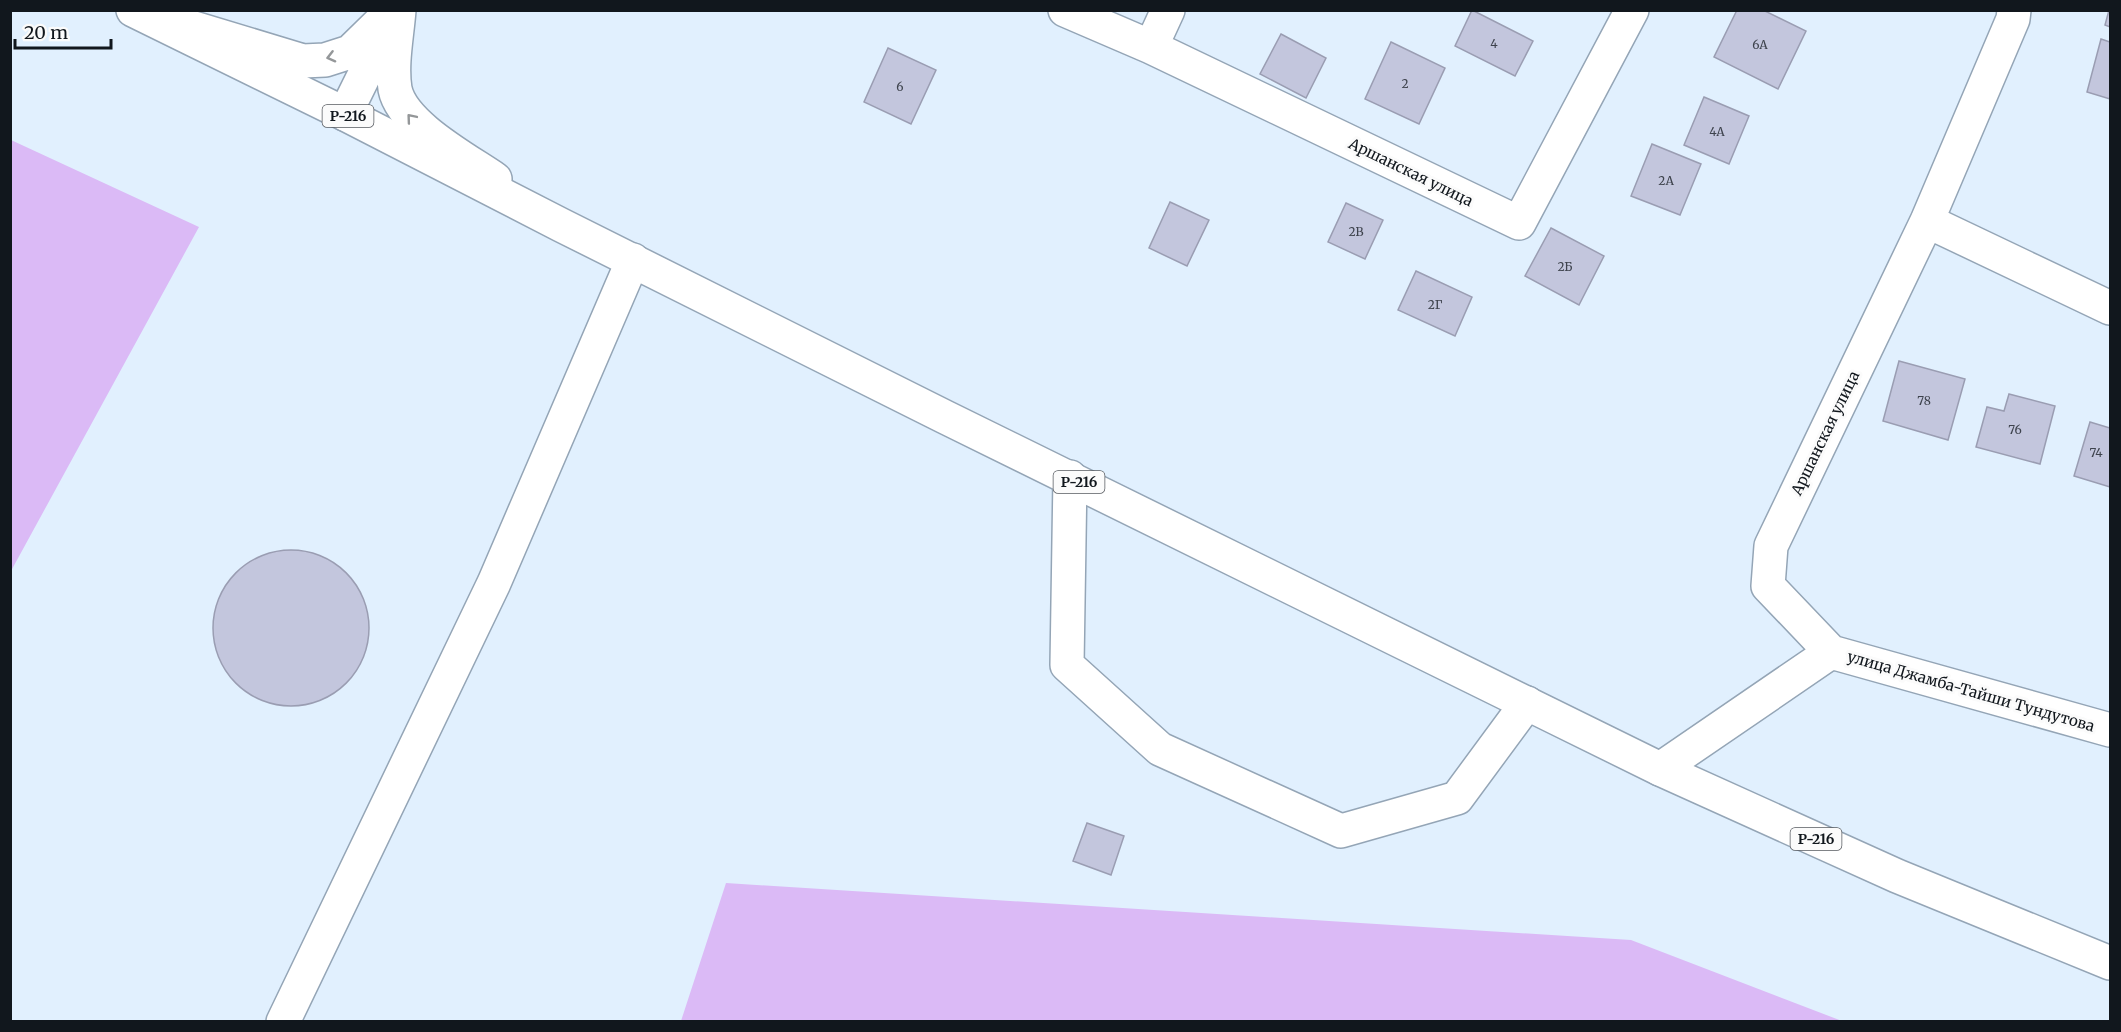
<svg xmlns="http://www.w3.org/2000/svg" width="2121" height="1032" font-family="Merriweather,serif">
<rect width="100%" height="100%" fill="#e1f0fe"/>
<path fill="#dbbaf6" d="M11,140L199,227L11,571Z
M726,883L1631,940L1842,1021H681Z"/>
<path fill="#c3c6dd" stroke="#9a9db2" stroke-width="1.5" d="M1472,10L1533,41L1515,76L1455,46Z
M1737,10H1763L1806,31L1778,89L1714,57Z
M2109,10H2110V27L2105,25Z
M1281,34L1326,58L1306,98L1260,74Z
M2101,39L2110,42V99L2087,92Z
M1391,42L1445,68L1419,124L1365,99Z
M888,48L936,70L911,124L864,102Z
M1704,97L1749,116L1729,164L1684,145Z
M1652,144L1701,164L1680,215L1631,196Z
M1170,202L1209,220L1187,266L1149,248Z
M1346,203L1383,220L1365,259L1328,242Z
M1551,228L1604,256L1579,305L1525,276Z
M1416,271L1472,297L1455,336L1398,310Z
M1899,361L1965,379L1948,440L1883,421Z
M2009,394L2055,406L2040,464L1976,447L1987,407L2004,411Z
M2090,422L2110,428V487L2074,476Z
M213 628a78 78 0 1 1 156 0a78 78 0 1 1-156 0Z
M1087,823L1124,836L1111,875L1073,861Z"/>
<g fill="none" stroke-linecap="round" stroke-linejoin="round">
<g stroke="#94a5b6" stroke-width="36">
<path id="minor" d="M399,10C397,36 391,64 395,89C402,125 466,159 495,179
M1065,10L1151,47L1519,223L1632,10
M184,25L303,61L325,60L350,52L393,10
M1151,47L1168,10
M345,114L388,27
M1927,221L2110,308
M1070,477L1067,665L1160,749L1341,831L1457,798L1527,703
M1831,652L2110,730
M1660,769L1831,652L1768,586L1771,546L1927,221L2013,19L2014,10
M283,1022L494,583L633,260"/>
</g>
<g stroke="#94a5b6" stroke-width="36">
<path id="highway" d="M133,10L345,114L561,225L945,417L1660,769L1897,876L2110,963"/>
</g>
<use href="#minor" stroke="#fff" stroke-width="33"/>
<use href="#highway" stroke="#fff" stroke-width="33"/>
</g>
<defs><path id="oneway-chevron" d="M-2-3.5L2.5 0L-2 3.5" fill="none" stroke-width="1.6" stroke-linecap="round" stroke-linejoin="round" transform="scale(1.5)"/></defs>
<g stroke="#949799">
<use href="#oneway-chevron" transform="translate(331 57) rotate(166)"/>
<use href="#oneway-chevron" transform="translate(411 118) rotate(-130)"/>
</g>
<g text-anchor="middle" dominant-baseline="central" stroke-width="6" stroke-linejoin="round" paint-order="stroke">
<g font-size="12" fill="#3e434d">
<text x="1494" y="43">4</text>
<text x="1760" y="44">6А</text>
<text x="1405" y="83">2</text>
<text x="900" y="86">6</text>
<text x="1717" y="131">4А</text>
<text x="1666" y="180">2А</text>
<text x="1356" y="231">2В</text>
<text x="1565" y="266">2Б</text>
<text x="1435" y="304">2Г</text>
<text x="1924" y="400">78</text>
<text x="2015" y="429">76</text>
<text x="2096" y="452">74</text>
</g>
<g fill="#fbfbfb" stroke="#575b60" stroke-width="1.5">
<rect x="322.5" y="105" width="51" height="22" rx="4.5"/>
<rect x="1053.5" y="471" width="51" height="22" rx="4.5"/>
<rect x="1790.5" y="828" width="51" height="22" rx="4.5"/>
</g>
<g font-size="14" font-weight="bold" fill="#11171d">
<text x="348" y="116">Р-216</text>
<text x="1079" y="482">Р-216</text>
<text x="1816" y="839">Р-216</text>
</g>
<g font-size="15" fill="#11171d" stroke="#fbfbfb">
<text transform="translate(1411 172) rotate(26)">Аршанская улица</text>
<text transform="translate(1825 433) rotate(-64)">Аршанская улица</text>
<text transform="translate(1971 691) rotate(16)">улица Джамба-Тайши Тундутова</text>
</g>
</g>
<rect width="2121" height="1032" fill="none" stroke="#11171d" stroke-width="24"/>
<path d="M15 39v9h96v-9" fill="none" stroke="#11171d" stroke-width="3"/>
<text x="24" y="39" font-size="18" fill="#11171d" stroke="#fbfbfb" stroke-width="4.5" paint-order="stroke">20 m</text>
</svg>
